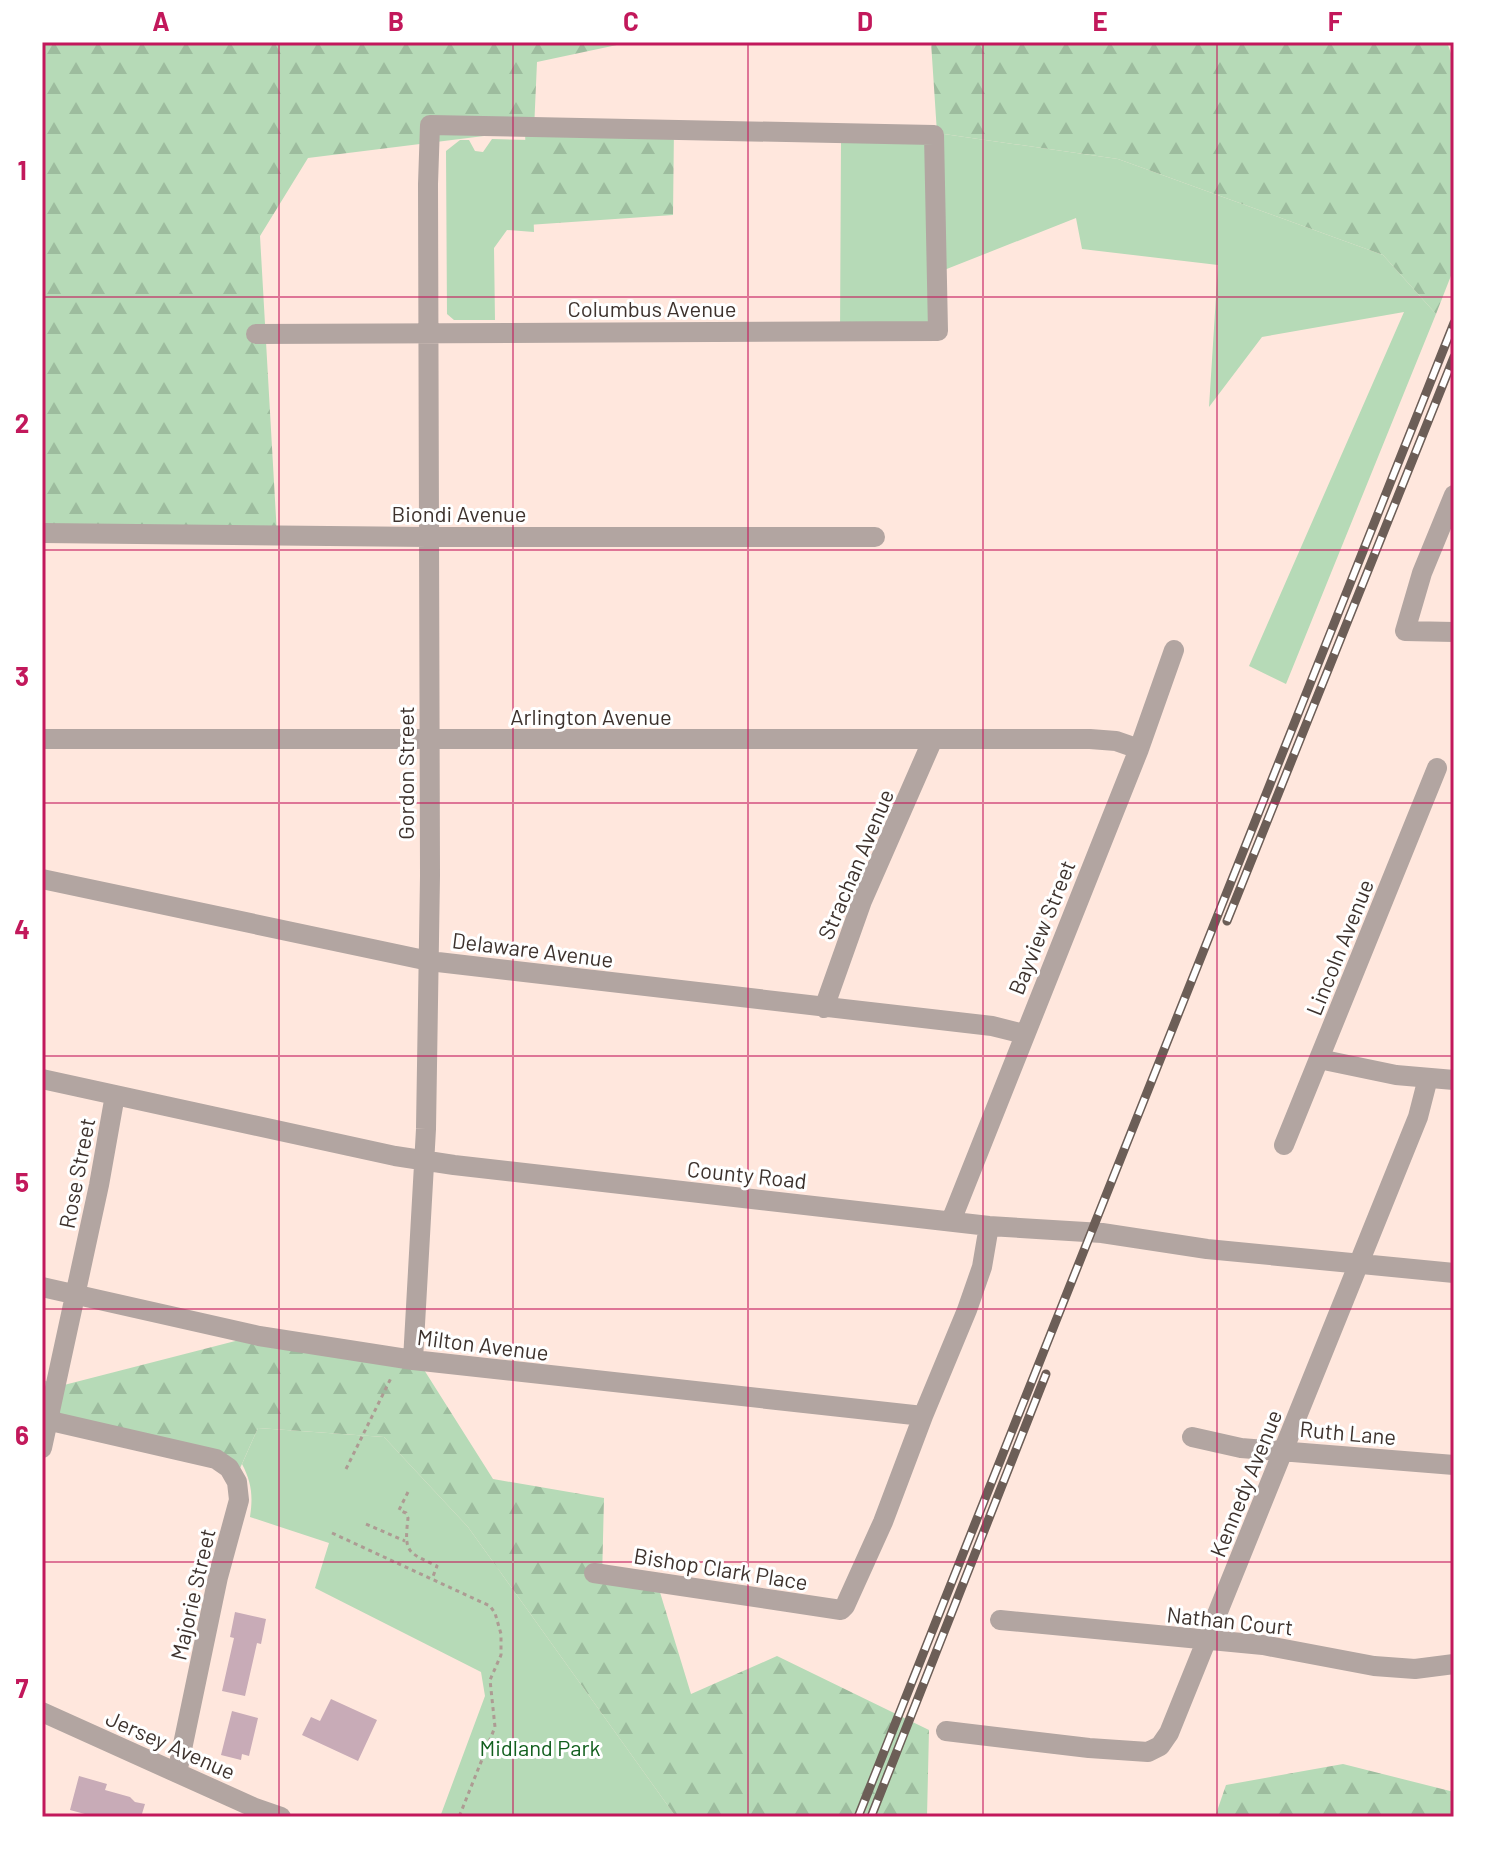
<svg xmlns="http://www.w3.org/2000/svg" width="1496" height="1859" font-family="Barlow,sans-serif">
<defs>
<pattern id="forest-firs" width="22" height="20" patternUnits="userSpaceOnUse" patternTransform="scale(2)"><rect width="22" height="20" fill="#b6dab7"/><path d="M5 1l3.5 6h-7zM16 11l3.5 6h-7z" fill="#9dbc9e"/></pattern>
</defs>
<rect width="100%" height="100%" fill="#ffe7dd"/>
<path fill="#b6dab7" d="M937,133L1118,159L1383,255L1436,314L1286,684L1249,666L1404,312L1262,337L1209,407L1218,265L1082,249L1076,218L934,274L933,338L840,337L841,139Z
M492,139L531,140L534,232L507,230L494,248L495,320H454L447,314L446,151L460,140H469L475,151L483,152Z
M258,1428L384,1437L468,1527L676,1817H440L485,1696L481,1672L315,1588L329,1543L250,1517C253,1497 252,1483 242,1464Z"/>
<path fill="url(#forest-firs)" d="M42,42H631L537,62L534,130L674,127L673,215L528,225L525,131L308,158L260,236L277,535L42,534Z
M931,42H1447L1454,62V268L1436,314L1383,255L1118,159L937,133Z
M247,1338L421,1365L493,1479L604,1498L602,1580L659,1589L691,1694L777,1656L929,1730L927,1817H676L468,1527L384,1437L258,1428L237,1475L201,1461L42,1428V1380L64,1385Z
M1343,1764L1454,1792V1817H1215L1226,1785Z"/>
<path fill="#c8abb7" d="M235,1612L266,1619L261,1644L257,1643L245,1696L222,1691L234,1638L230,1637Z
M331,1699L377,1720L358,1761L302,1735L311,1717L320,1721Z
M232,1711L258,1718L249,1756L242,1754L241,1760L221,1755Z
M79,1776L107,1784L105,1790L130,1797L135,1802L145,1804L141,1817H96L70,1810Z"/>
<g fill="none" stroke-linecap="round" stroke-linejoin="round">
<path stroke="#ad9b93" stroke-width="3" stroke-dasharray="4 4" stroke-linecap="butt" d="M346,1469L392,1376
M408,1492L399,1510L406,1513L408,1518C404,1553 407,1552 437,1566L432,1579
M366,1524L405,1541
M332,1533L490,1606L495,1613L501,1634V1655L490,1680L495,1727L459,1817"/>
<path stroke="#b2a5a1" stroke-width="20" d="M256,334L938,331L934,135L430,125L428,184L430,876L426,1129L413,1360
M1454,495L1422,573L1405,631L1454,632
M42,533L428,537H875
M42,739H1090L1116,741L1139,749
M42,879L429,961L992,1026L1024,1034
M824,1008L862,901L933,739
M1319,1059L1396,1075L1454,1080
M42,1079L395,1156L454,1165L989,1226L1102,1233L1207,1249L1454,1273
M1284,1145L1437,768
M951,1221L1139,749L1174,650
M42,1287L259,1336L413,1360L923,1416
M42,1419L216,1459L229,1468L237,1482L239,1500L218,1577L177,1773
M1192,1437L1241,1448L1454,1465
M42,1448L99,1185L115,1095
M594,1573L841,1610L845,1606L883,1522L923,1416L967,1310L982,1267L989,1226
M1000,1620L1263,1645L1374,1666L1415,1669L1454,1664
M42,1712L255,1808L281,1817
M946,1731L1089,1748L1148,1752L1160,1746L1169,1733L1418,1117L1428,1078"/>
<g stroke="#6c5e57" stroke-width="9">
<path id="rail" d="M1227,921L1454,357
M858,1817L1454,323
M871,1817L1046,1374"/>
</g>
<use href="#rail" stroke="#fff" stroke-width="6" stroke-dasharray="18" stroke-linecap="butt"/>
</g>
<path fill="none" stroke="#c2185b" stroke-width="2" stroke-opacity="0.55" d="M279,42V1817M513,42V1817M748,42V1817M983,42V1817M1217,42V1817M42,297H1454M42,550H1454M42,803H1454M42,1056H1454M42,1309H1454M42,1562H1454"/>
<g text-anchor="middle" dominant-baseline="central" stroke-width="6" stroke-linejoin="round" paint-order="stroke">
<g font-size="22" fill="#3d322d" stroke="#fff">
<text x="652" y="308">Columbus Avenue</text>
<text x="459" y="513">Biondi Avenue</text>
<text x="591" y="716">Arlington Avenue</text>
<text transform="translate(405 773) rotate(-90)">Gordon Street</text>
<text transform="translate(855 864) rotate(-67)">Strachan Avenue</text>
<text transform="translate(1041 927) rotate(-68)">Bayview Street</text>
<text transform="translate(1339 947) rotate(-68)">Lincoln Avenue</text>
<text transform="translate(533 949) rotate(7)">Delaware Avenue</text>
<text transform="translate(76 1173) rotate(-79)">Rose Street</text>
<text transform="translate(747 1174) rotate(6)">County Road</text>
<text transform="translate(483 1344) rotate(7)">Milton Avenue</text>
<text transform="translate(1348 1432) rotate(5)">Ruth Lane</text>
<text transform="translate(1245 1483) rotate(-68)">Kennedy Avenue</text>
<text transform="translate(721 1568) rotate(9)">Bishop Clark Place</text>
<text transform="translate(192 1594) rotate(-77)">Majorie Street</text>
<text transform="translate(1230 1620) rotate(6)">Nathan Court</text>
<text transform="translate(171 1744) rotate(24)">Jersey Avenue</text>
</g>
<g font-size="22" fill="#125f1e" stroke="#fff">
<text x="540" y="1747">Midland Park</text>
</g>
</g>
<rect width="1496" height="1859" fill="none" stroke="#ffffff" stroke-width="88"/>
<rect x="44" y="44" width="1408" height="1771" fill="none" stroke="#c2185b" stroke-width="3"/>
<g font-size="26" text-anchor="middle" font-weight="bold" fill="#c2185b">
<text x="161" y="31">A</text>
<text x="396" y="31">B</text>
<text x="631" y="31">C</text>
<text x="865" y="31">D</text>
<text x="1100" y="31">E</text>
<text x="1335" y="31">F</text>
<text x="22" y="180">1</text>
<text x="22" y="433">2</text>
<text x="22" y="686">3</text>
<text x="22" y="939">4</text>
<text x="22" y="1192">5</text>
<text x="22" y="1445">6</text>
<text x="22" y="1698">7</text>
</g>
</svg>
